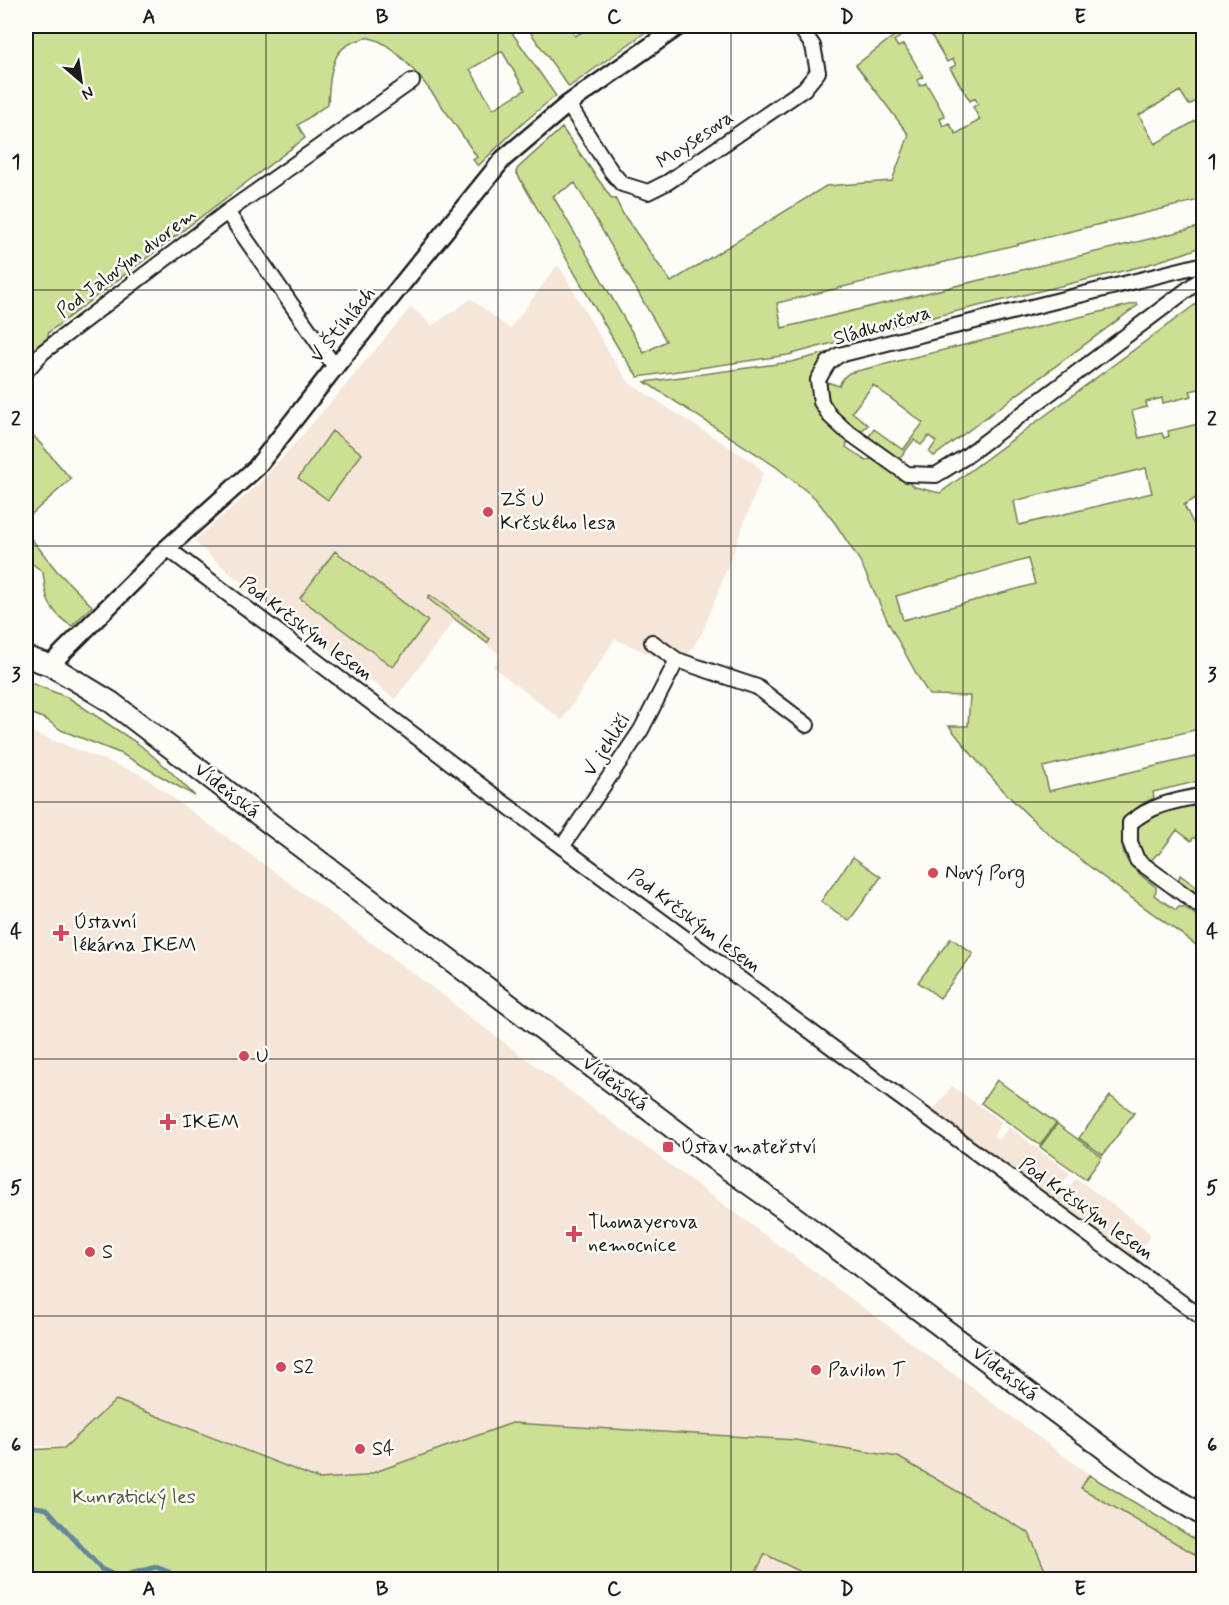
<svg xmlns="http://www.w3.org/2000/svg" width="1229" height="1605" font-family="Mynerve,sans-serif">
<rect width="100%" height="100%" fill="#fdfcf7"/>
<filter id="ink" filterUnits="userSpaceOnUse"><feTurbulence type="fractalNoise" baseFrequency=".0167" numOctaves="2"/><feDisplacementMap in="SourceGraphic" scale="12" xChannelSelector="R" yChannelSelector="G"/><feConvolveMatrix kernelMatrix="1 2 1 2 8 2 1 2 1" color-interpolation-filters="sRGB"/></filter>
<g filter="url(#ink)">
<path fill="#f5e6d9" d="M559,266L611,356L629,383L754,463L763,473L726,571L702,633L677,672L654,656L615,639L562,720L493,667L501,655L454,621L395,699L228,572L194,541L261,482L345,386L411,307L432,326L471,299L510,329L556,267Z
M26,730L140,774L448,999L464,1013L1094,1478L1203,1544V1579H542L80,1447L26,1446Z
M952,1086L1002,1122L993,1136L999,1140L1009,1127L1070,1173L1060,1186L1067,1190L1076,1178L1143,1227L1151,1236L1133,1260L933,1111Z"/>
<path fill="#cce094" stroke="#747e58" stroke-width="1.5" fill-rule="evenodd" d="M26,26H510L508,27L556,96C528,117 503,141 478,166L473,160L477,157C456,127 405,43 369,38C365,37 360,40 356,41C345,45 337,51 334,63C329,75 329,91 328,104L298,125L305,138L49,332L43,352L26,369ZM502,51L525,90L493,109L470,69Z
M526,26H568L575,36L593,26H654L569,87Z
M933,26H1203V97L1189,105L1180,91L1139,115L1155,144L1197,120L1203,132V199L777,303L782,328L1203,226V246L1185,253L1143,266L892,327L788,355L638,377L620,351L516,172L518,168L562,128L612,199L615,198L623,214L671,282L826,186L892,181L909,135L856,65L898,33L900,37L894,41L898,47L904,44L923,77L917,80L920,86L926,83L945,116L940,119L943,126L949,123L956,134L980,120L973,107L978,104L975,98L970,101L950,68L956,65L953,59L947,62L927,28ZM575,183L666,341L644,353L553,196Z
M1137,303L1138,305L934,456L929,452L936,442L929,436L921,445L914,440L899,459L868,438L874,429L903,450L923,423L873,385L852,412L868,425L861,431C842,417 824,408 827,382L839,386L843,378L849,373Z
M1196,304L1203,311V388L1190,391L1192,396L1163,403L1162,398L1146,402L1147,407L1132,411L1139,438L1162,433L1164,438L1169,436L1168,431L1203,423V494L1184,505L1203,543V728L1043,767L1049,791L1203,755V780L1153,792L1154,798C1128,808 1113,836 1128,862C1135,872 1146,879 1156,887V891L1154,895L1176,910L1179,907H1184L1203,920V950C1149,910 1093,872 1042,828C1007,798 977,762 949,726H968L970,696L929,695L917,675L889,624L860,561L835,523L815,498L775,466L645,382L791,362L834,351C808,369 804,400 827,423C832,428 841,432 846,438C848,441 847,443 846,447L866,461L870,459L876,460L915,487L940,493ZM1146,468L1152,493L1019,525L1014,501ZM1028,559L1035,584L903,620L896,596Z
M26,427L71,479L26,519Z
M332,431L362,454L328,500L298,478Z
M26,532L57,571L92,606L72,626C62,621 50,608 47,597C45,589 44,580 43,572L26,559Z
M335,551L428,621L393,667L300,598Z
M430,595L490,639L487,643L427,598Z
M26,681L69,698L140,745L168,769L195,796L122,754L61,730L47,720L26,711Z
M1203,801V845L1194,837L1191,841L1177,830L1159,854H1157L1148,864C1131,846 1132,822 1157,811C1171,806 1189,804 1203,801Z
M853,857L881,877L849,921L821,901Z
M1180,875L1203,892V902L1177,885Z
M951,938L973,954L940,998L918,982Z
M997,1080L1056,1123L1040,1145L981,1103Z
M1110,1096L1134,1113L1103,1155L1079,1138Z
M1057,1124L1102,1157L1086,1179L1040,1147Z
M116,1400L319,1479L364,1476L512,1423L795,1440L898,1457L1029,1533L1049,1579H810L811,1577L765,1554L754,1576L761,1580L26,1579V1450L64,1448Z
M1089,1475L1203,1544V1559L1081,1488Z"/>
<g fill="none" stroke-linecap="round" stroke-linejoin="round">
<path stroke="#61879b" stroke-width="5" d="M26,1505L47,1509L101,1569L119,1577L156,1567L169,1572L175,1580"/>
<g stroke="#1c1c1c" stroke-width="18">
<path id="minor" d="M568,104L611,171L622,184L648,192L668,182L804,89L818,72L813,46L799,26
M227,212L335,367
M1204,264L839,355L828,363L818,380L821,402L830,416L844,429L907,474L936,475L965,457L1204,277
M26,371L43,352L227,212L412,81
M167,548L562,847L875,1079L1204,1319
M652,642L677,660L757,687L807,725
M1204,795C1175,801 1153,804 1130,823V842L1137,860L1204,909
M562,847L641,730L677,660"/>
</g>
<g stroke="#1c1c1c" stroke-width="21">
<path id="tertiary" d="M50,665L167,548L256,468L335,367L503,159L568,104L679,26"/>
</g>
<g stroke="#1c1c1c" stroke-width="24">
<path id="secondary" d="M26,657L50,665L111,702L273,826L715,1160L780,1206L1154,1486L1204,1516"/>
</g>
<use href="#minor" stroke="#fdfcf7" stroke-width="14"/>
<use href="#tertiary" stroke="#fdfcf7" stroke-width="16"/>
<use href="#secondary" stroke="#fdfcf7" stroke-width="20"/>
</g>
</g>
<path fill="none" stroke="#1c1c1c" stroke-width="1.5" stroke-opacity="0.55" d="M266,26V1580M498,26V1580M731,26V1580M963,26V1580M26,290H1204M26,546H1204M26,802H1204M26,1059H1204M26,1316H1204"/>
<g fill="#d1495b" stroke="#fdfcf7" stroke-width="2">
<circle cx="488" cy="512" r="6"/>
<circle cx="933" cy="873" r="6"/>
<path d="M58 924h6v6h6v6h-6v6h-6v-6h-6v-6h6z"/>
<circle cx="244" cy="1056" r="6"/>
<path d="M165 1113h6v6h6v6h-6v6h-6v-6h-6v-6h6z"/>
<rect x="662" y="1141" width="12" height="12" rx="3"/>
<path d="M571 1225h6v6h6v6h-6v6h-6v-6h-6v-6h6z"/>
<circle cx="90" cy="1252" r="6"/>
<circle cx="281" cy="1367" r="6"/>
<circle cx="816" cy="1370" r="6"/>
<circle cx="360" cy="1449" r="6"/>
</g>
<g text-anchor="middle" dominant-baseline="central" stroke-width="5" stroke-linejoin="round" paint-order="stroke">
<g font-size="20" fill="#1c1c1c" stroke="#fdfcf7">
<text transform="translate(695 140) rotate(-34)">Moysesova</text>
<text transform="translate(127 263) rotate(-37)">Pod Jalovým dvorem</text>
<text transform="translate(343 325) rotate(-51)">V Štíhlách</text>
<text transform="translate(882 326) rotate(-16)">Sládkovičova</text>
<text transform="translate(306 629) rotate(37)">Pod Krčským lesem</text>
<text transform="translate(607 745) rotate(-57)">V jehličí</text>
<text transform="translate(227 791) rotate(38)">Vídeňská</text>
<text transform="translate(694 921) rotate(37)">Pod Krčským lesem</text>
<text transform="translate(615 1084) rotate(37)">Vídeňská</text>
<text transform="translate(1086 1209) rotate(36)">Pod Krčským lesem</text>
<text transform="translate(1005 1374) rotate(37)">Vídeňská</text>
</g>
<g font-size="20" fill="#1c1c1c" stroke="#fdfcf7" text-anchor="start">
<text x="500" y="500">ZŠ U<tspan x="500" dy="23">Krčského lesa</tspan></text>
<text x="945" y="873">Nový Porg</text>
<text x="73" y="922">Ústavní<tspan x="73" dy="23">lékárna IKEM</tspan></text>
<text x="256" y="1056">U</text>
<text x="182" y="1122">IKEM</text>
<text x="680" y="1147">Ústav mateřství</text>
<text x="588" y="1222">Thomayerova<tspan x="588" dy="23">nemocnice</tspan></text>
<text x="102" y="1252">S</text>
<text x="293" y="1367">S2</text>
<text x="828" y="1370">Pavilon T</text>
<text x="372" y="1449">S4</text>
</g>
<g font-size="20" fill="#515740" stroke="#fdfcf7">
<text x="134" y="1497">Kunratický les</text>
</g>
</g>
<rect width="1229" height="1605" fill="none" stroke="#fdfcf7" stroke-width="66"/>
<g transform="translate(81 81) rotate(151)" stroke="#fdfcf7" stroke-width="4.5" paint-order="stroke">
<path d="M0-4.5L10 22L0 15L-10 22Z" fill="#1c1c1c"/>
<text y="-9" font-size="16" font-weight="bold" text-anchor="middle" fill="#1c1c1c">N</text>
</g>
<rect x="33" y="33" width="1163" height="1539" fill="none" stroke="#1c1c1c" stroke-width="2"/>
<g font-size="20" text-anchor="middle" font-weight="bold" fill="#1c1c1c">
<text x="149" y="23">A</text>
<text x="382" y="23">B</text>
<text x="614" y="23">C</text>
<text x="847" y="23">D</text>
<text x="1080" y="23">E</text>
<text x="16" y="168">1</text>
<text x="1212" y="168">1</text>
<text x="16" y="425">2</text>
<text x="1212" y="425">2</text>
<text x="16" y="681">3</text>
<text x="1212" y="681">3</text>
<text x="16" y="938">4</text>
<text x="1212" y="938">4</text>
<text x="16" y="1194">5</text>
<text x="1212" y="1194">5</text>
<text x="16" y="1451">6</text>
<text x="1212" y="1451">6</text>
<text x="149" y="1595">A</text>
<text x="382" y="1595">B</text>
<text x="614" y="1595">C</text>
<text x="847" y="1595">D</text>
<text x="1080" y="1595">E</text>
</g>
</svg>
